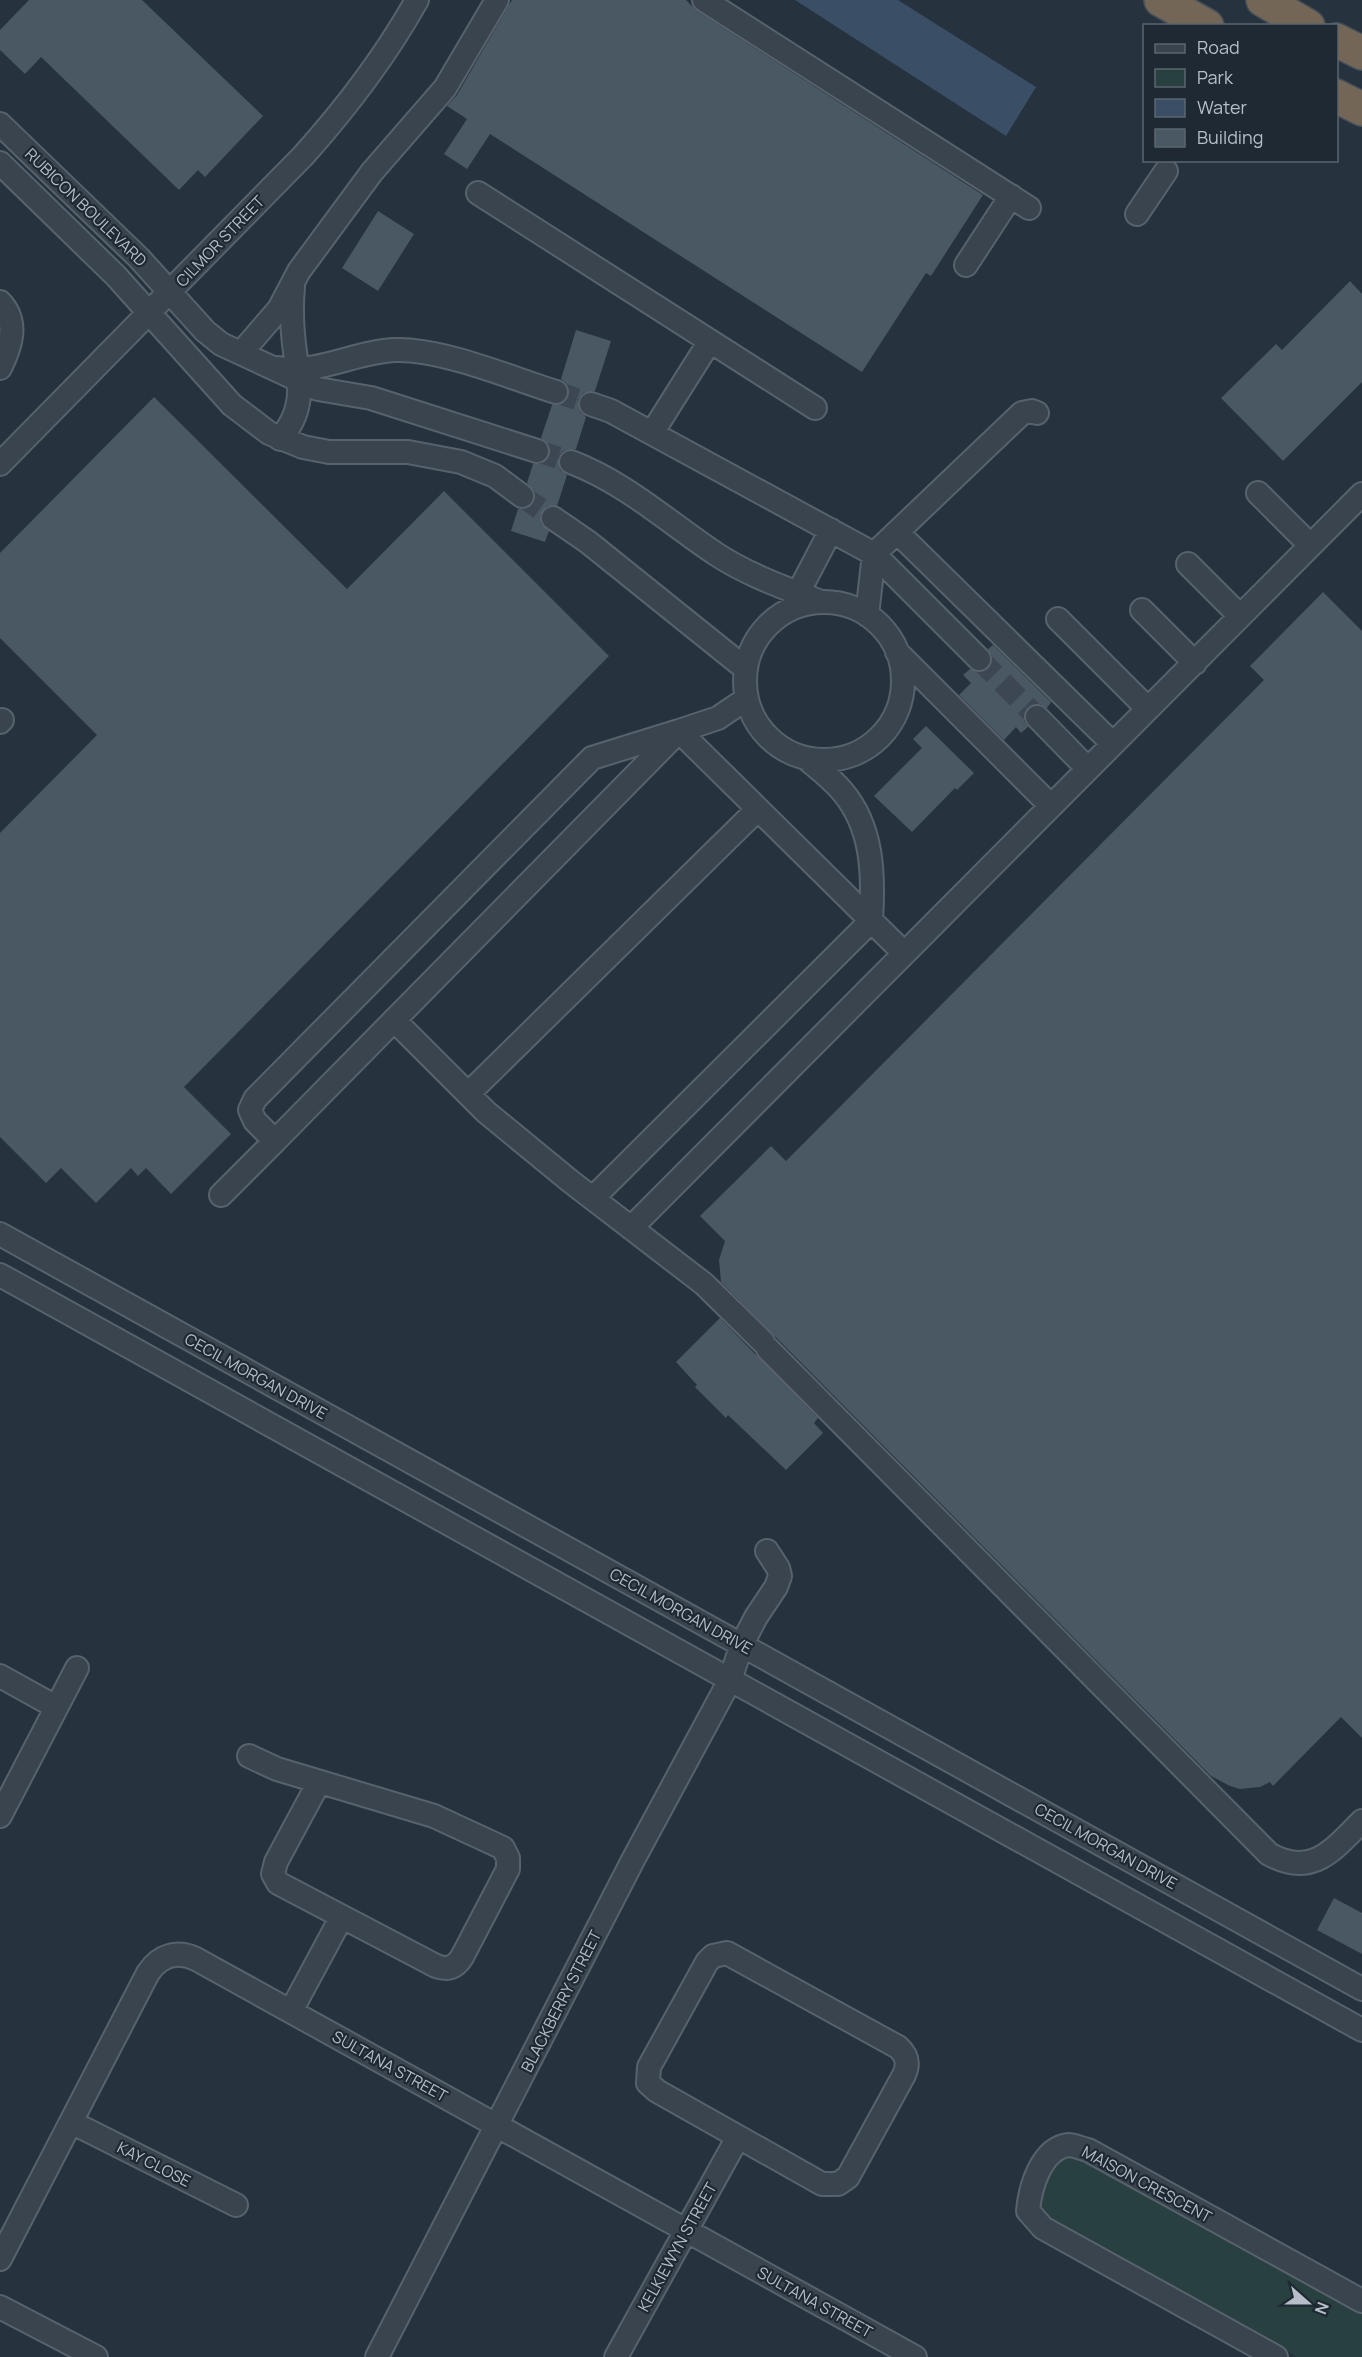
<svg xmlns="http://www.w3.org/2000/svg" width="1362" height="2357" font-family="Manrope,sans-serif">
<rect width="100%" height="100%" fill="#26323e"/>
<path fill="#294040" d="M1068,2156L1083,2158L1362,2313V2357H1297L1045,2218L1040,2212C1038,2185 1043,2168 1068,2156Z"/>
<path fill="#3a4f65" d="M795,0H898L1036,87L1006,136Z"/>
<path fill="#4a5864" d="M29,0H142L263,116L205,177L198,170L179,190L41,57L25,74L0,50V30Z
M512,0H686L697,11L983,195L931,276L926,273L862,372L490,134L467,169L444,154L467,119L447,106L457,95Z
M378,211L414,234L378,291L342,268Z
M1350,281L1362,294V382L1283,461L1221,398L1276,344L1282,350Z
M576,330L611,341L595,391L583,393L578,400L580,412L586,417L576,449L563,451L558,457L560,470L567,475L557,506H547L540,516L541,524L549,531L545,542L511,531L518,509L528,508L535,498L534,490L527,483L533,464H540L550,456V448L541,438L552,405L565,402L569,396L566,383L561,379Z
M154,397L347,589L444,491L609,656L184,1087L231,1134L171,1194L146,1168L138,1176L131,1168L96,1203L61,1168L46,1183L0,1137V833L97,735L0,638V553Z
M1323,592L1362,631V1738L1341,1717L1273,1786L1270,1782L1260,1787L1240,1789L1230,1786L1211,1776L721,1282L719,1260L725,1241L700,1216L771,1146L786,1161L1264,680L1250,666Z
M993,645L1051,702L1047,708L1040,704L1028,707L1024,714V721L1028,727L1021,733L1016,727L1004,740L959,695L971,683L963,675L970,669L982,672L989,668L992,656L988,649Z
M926,726L974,773L957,790L955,788L912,832L874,796L922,748L913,739Z
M720,1318L818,1418L814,1423L823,1433L786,1470L728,1415L726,1418L695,1387L697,1385L676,1362Z
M1334,1898L1362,1913V1954L1317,1930Z"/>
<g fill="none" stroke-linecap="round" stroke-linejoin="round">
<path stroke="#3c4753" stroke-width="22" stroke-dasharray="22 11" stroke-linecap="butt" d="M556,392L591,404
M537,451L571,462
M522,496L553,518
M979,659L1037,717"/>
<g stroke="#57626c" stroke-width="26">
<path id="minor" d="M704,0L1029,208
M0,124L139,258L205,331L221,344L318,389L371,398L537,451
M0,163L116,276L232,405L269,433L303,447L329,452H408L461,462L495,476L522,496
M478,193L815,408
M1137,214L1166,171
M966,265L1011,196
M0,302C19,322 11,346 0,368
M241,353L279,309L299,271L372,172L445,88L497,0
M278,368C317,375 357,351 396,350C443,349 511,378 556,392
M591,404L611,411L874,554L979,659
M652,433L710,341
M280,439C305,410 300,386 295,352C292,330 291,308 293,287
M571,462C626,483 668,522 716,554C748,575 785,588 821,602
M0,464L303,156C347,107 385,57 417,0
M1258,493L1310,545
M553,518L588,542L746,669
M897,532L1113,744
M1188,564L1240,616
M798,593L831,530
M745 681a79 79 0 1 1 158 0a79 79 0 1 1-158 0Z
M1142,610L1195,663
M867,615L874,554L1022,413L1032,411L1037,413
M1058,619L1148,709
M897,652L1051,806
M746,699L718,718L679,731L904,953
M1037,717L1088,769
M0,722L2,720
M679,731L275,1141L255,1121L250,1110L255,1099L592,758Z
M394,1020L486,1112L570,1181L704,1284L763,1342
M468,1094L758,809
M221,1195L275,1141
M593,1198L871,921C874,875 873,827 842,791C832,779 819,769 807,759
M631,1228L1362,494
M0,1234L1362,1989
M0,1275L1362,2030
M768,1349L1269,1854C1312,1878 1333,1850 1362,1821
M0,1676L56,1707
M249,1756L277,1769L434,1816L503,1848L508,1858V1869L462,1957C455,1968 447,1970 436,1966L278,1883L273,1874L276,1862L319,1782
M0,1816L77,1668
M727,1953L898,2047C907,2055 909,2064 904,2075L848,2177L838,2184H822L657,2091L648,2083L649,2067L707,1962L713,1956Z
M291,2011L341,1918
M71,2122L236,2205
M0,2259L148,1973C160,1955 177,1950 196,1959L915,2357
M0,2307L96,2357
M377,2357L633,1860L730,1680L742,1644L756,1617L776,1587L780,1576L778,1568L767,1551
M616,2357L738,2137
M1276,2357L1043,2228L1028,2211C1030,2188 1041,2148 1069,2145C1074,2145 1082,2149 1088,2150L1362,2301"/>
</g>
<g stroke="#444f59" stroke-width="36">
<path id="highway" d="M1161,0L1207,26
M1263,0L1308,26
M1336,40L1362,53
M1336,96L1362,109"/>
</g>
<use href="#minor" stroke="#3a444e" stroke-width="22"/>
<use href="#highway" stroke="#746657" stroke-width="33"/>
</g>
<g text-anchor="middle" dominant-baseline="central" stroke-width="4.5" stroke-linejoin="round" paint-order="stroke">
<g font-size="16" fill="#b6bfc9" stroke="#1e2933">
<text transform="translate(86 207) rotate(44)">RUBICON BOULEVARD</text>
<text transform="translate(220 241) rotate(-46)">CILMOR STREET</text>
<text transform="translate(256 1376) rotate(29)">CECIL MORGAN DRIVE</text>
<text transform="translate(681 1611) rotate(29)">CECIL MORGAN DRIVE</text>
<text transform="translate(1106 1846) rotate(29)">CECIL MORGAN DRIVE</text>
<text transform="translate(561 2001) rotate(-63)">BLACKBERRY STREET</text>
<text transform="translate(390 2066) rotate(29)">SULTANA STREET</text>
<text transform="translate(154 2164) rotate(27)">KAY CLOSE</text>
<text transform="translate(1147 2184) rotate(28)">MAISON CRESCENT</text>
<text transform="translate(677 2247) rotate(-61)">KELKIEWYN STREET</text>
<text transform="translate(815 2302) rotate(29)">SULTANA STREET</text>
</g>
</g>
<rect x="1143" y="24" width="195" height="138" fill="#1e2933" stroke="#5b656f" stroke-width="1.5"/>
<rect x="1155" y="44" width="30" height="9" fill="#3a444e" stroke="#5b656f" stroke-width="1.5"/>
<text x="1197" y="54" font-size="18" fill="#b6bfc9">Road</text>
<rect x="1155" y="69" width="30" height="18" fill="#294040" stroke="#5b656f" stroke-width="1.5"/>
<text x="1197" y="84" font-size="18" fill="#b6bfc9">Park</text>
<rect x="1155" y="99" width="30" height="18" fill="#3a4f65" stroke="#5b656f" stroke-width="1.5"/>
<text x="1197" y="114" font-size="18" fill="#b6bfc9">Water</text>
<rect x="1155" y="129" width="30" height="18" fill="#4a5864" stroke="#5b656f" stroke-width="1.5"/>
<text x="1197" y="144" font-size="18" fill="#b6bfc9">Building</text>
<g transform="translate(1308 2303) rotate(111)" stroke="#1e2933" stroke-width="4.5" paint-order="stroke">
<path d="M0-4.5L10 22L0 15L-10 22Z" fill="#b6bfc9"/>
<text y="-9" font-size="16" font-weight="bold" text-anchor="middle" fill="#b6bfc9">N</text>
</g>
</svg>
